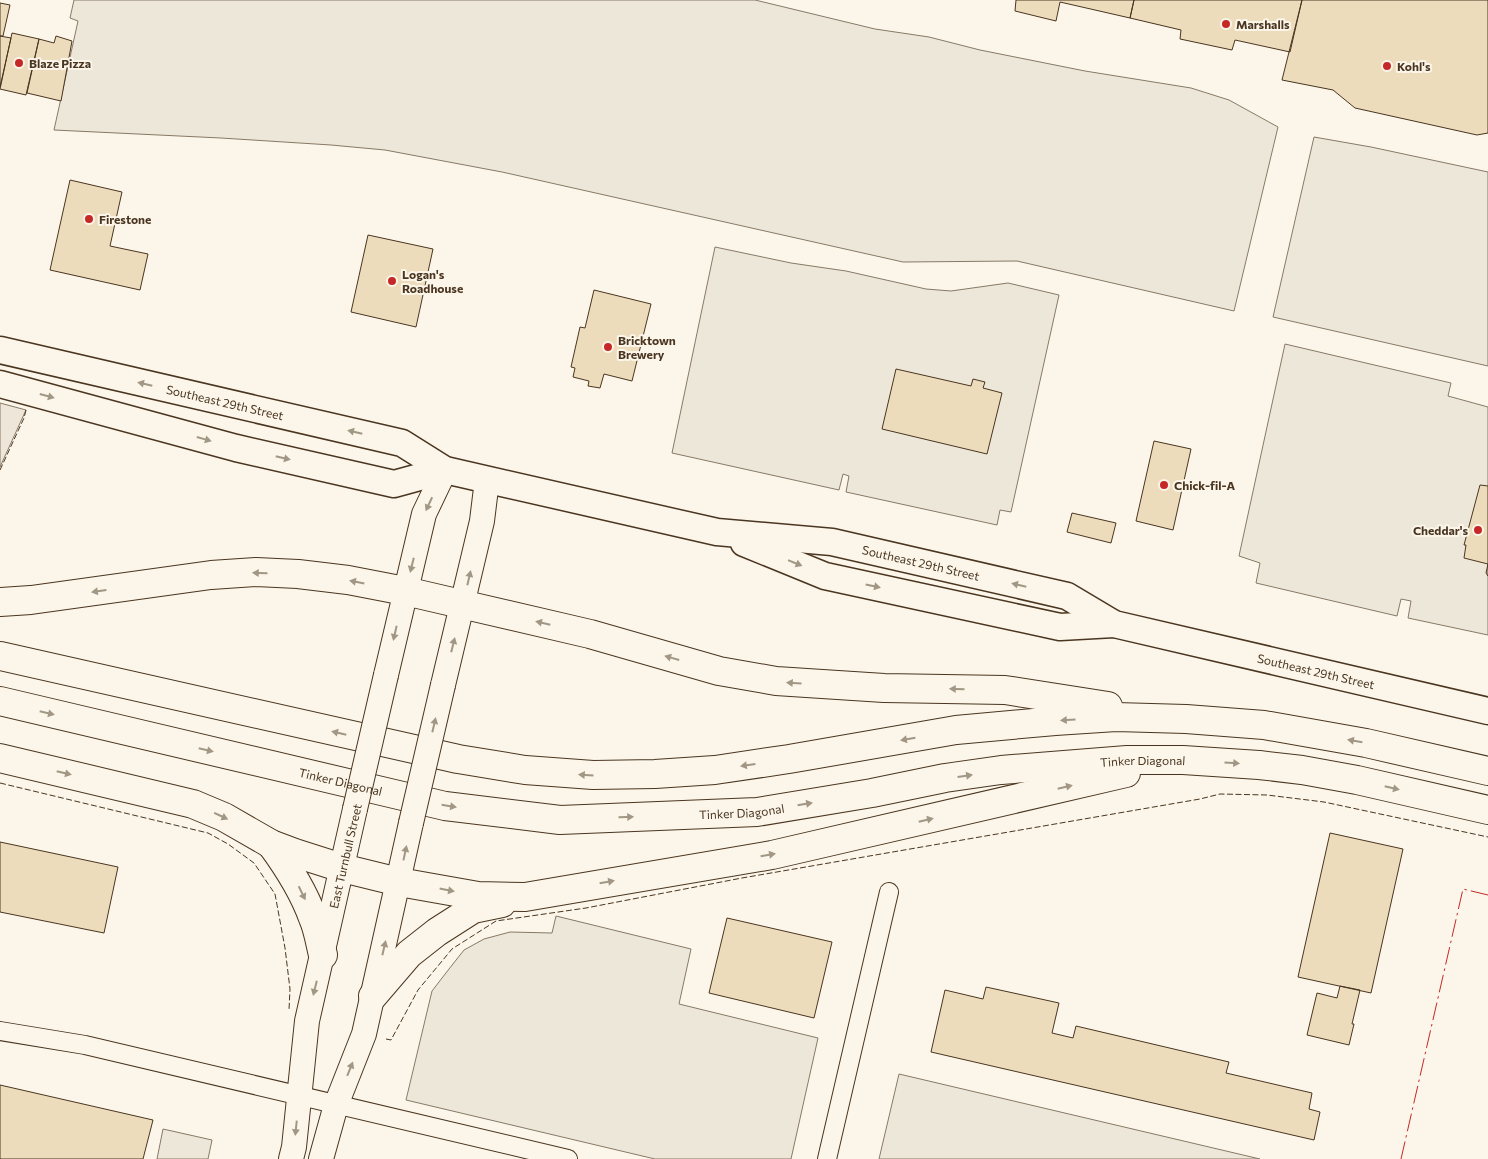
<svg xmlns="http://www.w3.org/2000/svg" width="1488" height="1159" font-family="Commissioner,sans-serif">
<rect width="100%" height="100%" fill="#fbf6e9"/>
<path fill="#ede6d9" stroke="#887966" d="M0,403L26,410L0,467Z"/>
<path fill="#ede7d9" stroke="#887966" d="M74,0H755L875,29L929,37L980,50L1085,71L1191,88L1229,100L1278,127L1234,311L1017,261L903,262L502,172L385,150L331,145L221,138L54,130L78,21L70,18Z
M1314,137L1371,147L1488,172V366L1273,317Z
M715,247L791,263L846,271L926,289L951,291L1008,283L1059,295L1011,512L1000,510L997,525L846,492L849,476L843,474L839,490L672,453Z
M1285,344L1451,383L1448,396L1488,407V635L1408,618L1411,601L1401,599L1397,616L1256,583L1260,563L1239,556Z
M556,916L691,949L679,1004L818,1038L791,1159H655L406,1100L432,991L449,969L464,950L484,939L510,932L552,933Z
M899,1074L1260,1159H879Z
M163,1129L212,1140L208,1159H157Z"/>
<path fill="#ecdcbc" stroke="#4a3520" d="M1016,0H1134L1130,18L1060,2L1056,21L1015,11Z
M1134,0H1302L1290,52L1235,40L1232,50L1180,39L1181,30L1130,18Z
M1302,0H1488V133L1477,135L1355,108L1333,90L1282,80Z
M0,3L10,5L3,36H0Z
M12,33L39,39L26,95L0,89Z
M0,36L11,38L0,87Z
M56,36L72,41L61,101L27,93L39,39L54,43Z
M70,180L122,192L110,246L148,254L140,290L50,270Z
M368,235L433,249L416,327L351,312Z
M594,290L651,304L632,381L604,374L600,388L588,386L589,381L573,377L575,368L571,367L580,327L585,328Z
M896,369L971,386L973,379L985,382L983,388L1002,393L987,454L882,429Z
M1154,441L1191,449L1173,530L1136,521Z
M1480,485L1488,486V576L1486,573L1488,564L1464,558L1466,545H1464Z
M1072,513L1116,523L1111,543L1067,532Z
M1330,833L1403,849L1371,993L1298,977Z
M0,842L118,867L104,933L0,912Z
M727,918L832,942L814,1018L709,993Z
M1340,986L1360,990L1352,1024H1354L1349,1045L1307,1035L1317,993L1337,998Z
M986,987L1059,1003L1052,1033L1073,1038L1076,1026L1229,1062L1226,1073L1312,1093L1309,1109L1320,1112L1314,1140L931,1052L945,990L983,999Z
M0,1085L153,1120L143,1159H0Z"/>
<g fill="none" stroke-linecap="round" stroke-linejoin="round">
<g stroke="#4a3520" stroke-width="20">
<path id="street" d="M0,1031L85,1045L568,1159
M827,1159L889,892"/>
</g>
<g stroke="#4a3520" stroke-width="26">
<path id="secondary" d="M386,675L424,514L445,470
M443,685L482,521L487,480
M291,1159L294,1147L307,1021L355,809
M321,1159L336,1105L364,1034L411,823"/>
</g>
<g stroke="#4a3520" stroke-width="29">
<g id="primary">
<path id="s1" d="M0,350L402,443L445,470L717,532L832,542L1067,596L1114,624L1488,711"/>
<path d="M0,384L236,448L394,484L445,470"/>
<path d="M744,543L825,576L1060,627L1114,624"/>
</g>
</g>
<g stroke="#4a3520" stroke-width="30">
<g id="highway">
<path d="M0,602L31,600L211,575L256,572L298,574L348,580L405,591L590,634L719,671L776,681L884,688L1005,690L1108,706"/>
<path d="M0,656L458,759L525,770L593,775L655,774L715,770L789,759L956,730L1055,721L1116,717L1186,719L1264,725L1366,743L1488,771"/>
<path id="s2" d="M0,701L445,806L560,820L757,812L872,793L945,778L1001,770L1127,760H1183L1259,765L1302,770L1357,780L1488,810"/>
<path d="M0,758L193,804L224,817L271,844L295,853L342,868L399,882L478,896L525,897L772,855L1126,773"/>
<path d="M271,844C288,867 303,890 313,918C318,929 320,943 323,955"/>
<path d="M373,996L409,954L437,932L473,909L502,903"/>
</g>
</g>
<use href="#street" stroke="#fbf6e9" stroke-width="18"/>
<use href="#secondary" stroke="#fbf6e9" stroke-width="24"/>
<use href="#primary" stroke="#fbf6e9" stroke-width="26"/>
<use href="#highway" stroke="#fbf6e9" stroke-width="28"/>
<g stroke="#4a3520" stroke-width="26" stroke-linecap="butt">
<path id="secondary-bridge" d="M355,809L386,675
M411,823L443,685"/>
</g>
<use href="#secondary-bridge" stroke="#fbf6e9" stroke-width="24"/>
<path stroke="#4a3520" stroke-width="1" stroke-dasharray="6 2.5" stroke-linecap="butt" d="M0,470L24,418L26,410
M0,783L208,833L228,844L254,863L275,894L285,948L290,989L289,1010
M386,1039L391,1040L418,990L452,949L496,921L586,908L742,878L1200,799L1220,794L1267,795L1324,802L1488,837"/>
<path stroke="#c62828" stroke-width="1" stroke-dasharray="18 4 2.5 4" stroke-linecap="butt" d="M1401,1159L1463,889L1488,895"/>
</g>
<defs><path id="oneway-solid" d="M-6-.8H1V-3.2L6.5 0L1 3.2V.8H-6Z" transform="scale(1.25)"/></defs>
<g fill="#a29684">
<use href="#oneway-solid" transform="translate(145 384) rotate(-167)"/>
<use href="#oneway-solid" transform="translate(47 396) rotate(15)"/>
<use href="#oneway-solid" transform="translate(355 432) rotate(-167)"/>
<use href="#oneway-solid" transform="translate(204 439) rotate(16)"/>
<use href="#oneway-solid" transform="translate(283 458) rotate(13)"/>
<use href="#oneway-solid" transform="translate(429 504) rotate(115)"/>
<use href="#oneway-solid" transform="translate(795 563) rotate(22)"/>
<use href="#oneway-solid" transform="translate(412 565) rotate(104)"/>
<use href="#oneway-solid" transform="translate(260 573) rotate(-179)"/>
<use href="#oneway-solid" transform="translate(469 578) rotate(-77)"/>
<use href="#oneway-solid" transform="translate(357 582) rotate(-169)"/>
<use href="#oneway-solid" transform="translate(1019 585) rotate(-167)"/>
<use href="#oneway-solid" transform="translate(873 586) rotate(12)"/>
<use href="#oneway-solid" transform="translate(99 591) rotate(172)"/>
<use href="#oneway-solid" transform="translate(543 623) rotate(-167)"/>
<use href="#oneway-solid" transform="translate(395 633) rotate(103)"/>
<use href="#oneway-solid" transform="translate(453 645) rotate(-76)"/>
<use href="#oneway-solid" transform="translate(672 658) rotate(-164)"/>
<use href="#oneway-solid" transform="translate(794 683) rotate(-176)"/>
<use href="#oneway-solid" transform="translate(957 689) rotate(-179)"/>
<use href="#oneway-solid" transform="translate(47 713) rotate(13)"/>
<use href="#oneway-solid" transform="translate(1068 720) rotate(177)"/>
<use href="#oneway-solid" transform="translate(434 725) rotate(-77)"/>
<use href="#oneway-solid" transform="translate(339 733) rotate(-167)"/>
<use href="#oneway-solid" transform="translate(908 739) rotate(170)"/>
<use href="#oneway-solid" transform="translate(1355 741) rotate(-170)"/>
<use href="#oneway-solid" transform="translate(206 750) rotate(13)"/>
<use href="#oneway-solid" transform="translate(1232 763) rotate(4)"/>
<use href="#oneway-solid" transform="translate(748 765) rotate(172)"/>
<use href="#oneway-solid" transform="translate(64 773) rotate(13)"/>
<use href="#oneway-solid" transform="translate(586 775) rotate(-176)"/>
<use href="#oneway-solid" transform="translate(965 776) rotate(-8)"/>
<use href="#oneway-solid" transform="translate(1065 787) rotate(-13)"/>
<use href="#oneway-solid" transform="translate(1392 788) rotate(13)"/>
<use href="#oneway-solid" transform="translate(805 804) rotate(-9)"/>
<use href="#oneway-solid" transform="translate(449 806) rotate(9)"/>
<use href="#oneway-solid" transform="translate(221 816) rotate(25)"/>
<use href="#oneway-solid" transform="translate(626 817) rotate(-2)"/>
<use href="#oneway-solid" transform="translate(926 820) rotate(-13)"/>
<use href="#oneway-solid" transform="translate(405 853) rotate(-78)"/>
<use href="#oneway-solid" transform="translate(768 855) rotate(-10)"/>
<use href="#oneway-solid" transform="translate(607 882) rotate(-10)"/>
<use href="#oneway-solid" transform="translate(447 890) rotate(11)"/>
<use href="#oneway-solid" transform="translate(302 893) rotate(64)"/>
<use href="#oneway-solid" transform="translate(384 948) rotate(-77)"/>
<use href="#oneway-solid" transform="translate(315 988) rotate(104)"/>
<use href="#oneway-solid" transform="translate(350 1069) rotate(-68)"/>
<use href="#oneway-solid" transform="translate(296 1128) rotate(96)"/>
</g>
<g fill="#c62828" stroke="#fbf6e9" stroke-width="2">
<circle cx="1226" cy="24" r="5"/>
<circle cx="19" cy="63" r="5"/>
<circle cx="1387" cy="66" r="5"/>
<circle cx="89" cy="219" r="5"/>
<circle cx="392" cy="281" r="5"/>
<circle cx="608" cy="347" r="5"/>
<circle cx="1164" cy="485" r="5"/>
<circle cx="1478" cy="530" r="5"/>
</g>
<g text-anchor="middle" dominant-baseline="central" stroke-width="4" stroke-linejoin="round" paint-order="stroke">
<g font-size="12" font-weight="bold" fill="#4a3520" stroke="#fbf6e9" text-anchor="start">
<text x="1236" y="24">Marshalls</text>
<text x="29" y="63">Blaze Pizza</text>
<text x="1397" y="66">Kohl's</text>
<text x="99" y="219">Firestone</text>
<text x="402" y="274">Logan's<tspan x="402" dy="14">Roadhouse</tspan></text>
<text x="618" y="340">Bricktown<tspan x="618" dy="14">Brewery</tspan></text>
<text x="1174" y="485">Chick-fil-A</text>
<text x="1468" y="530" text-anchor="end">Cheddar's</text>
</g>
<g font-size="12" fill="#4a3520" stroke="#fbf6e9">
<text stroke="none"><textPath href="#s1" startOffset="231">Southeast 29th Street</textPath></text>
<text stroke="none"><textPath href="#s1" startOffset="949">Southeast 29th Street</textPath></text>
<text stroke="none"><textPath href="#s1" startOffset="1361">Southeast 29th Street</textPath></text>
<text stroke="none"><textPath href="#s2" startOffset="1160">Tinker Diagonal</textPath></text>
<text stroke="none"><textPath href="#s2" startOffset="350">Tinker Diagonal</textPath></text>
<text stroke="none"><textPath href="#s2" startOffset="755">Tinker Diagonal</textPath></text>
<text transform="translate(345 856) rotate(-77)">East Turnbull Street</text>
</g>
</g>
</svg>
